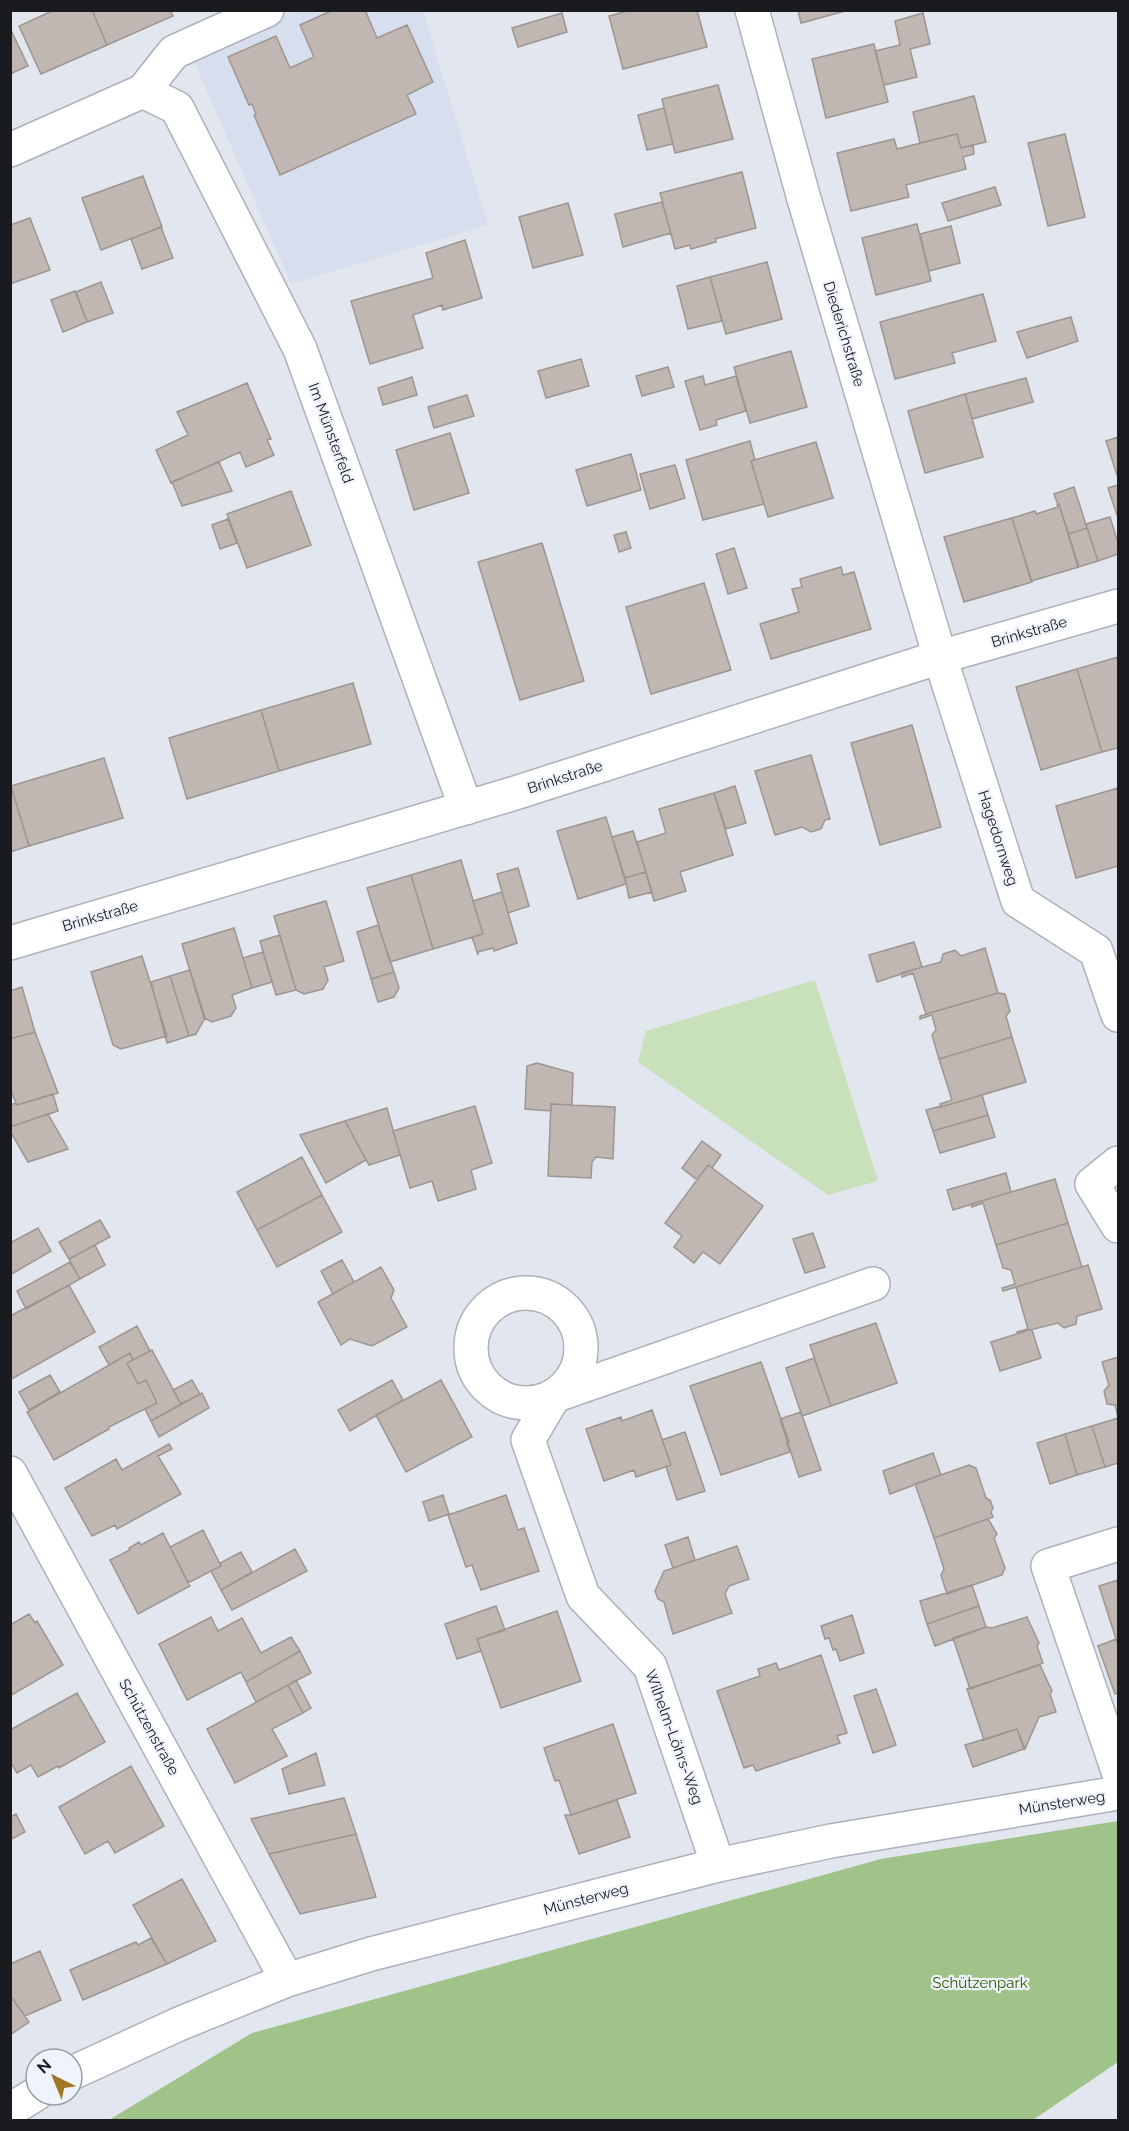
<svg xmlns="http://www.w3.org/2000/svg" width="1129" height="2131" font-family="Raleway,sans-serif">
<rect width="100%" height="100%" fill="#e2e6ee"/>
<path fill="#d7deee" d="M294,11H423L488,225L291,284L192,57Z"/>
<path fill="#c9e1ba" d="M815,980L878,1181L828,1195L638,1062L646,1031Z"/>
<path fill="#a0c38a" d="M1118,1821V2062L1033,2120H109L252,2033L881,1859Z"/>
<path fill="#c0b7b2" stroke="#9e9590" stroke-width="1.5" d="M54,10H92L107,45L41,74L19,26Z
M92,10H170L173,16L107,45Z
M333,10H365L377,38L407,25L433,82L407,95L416,114L280,175L254,115L256,114L252,104L249,105L228,57L276,36L290,68L314,57L300,25Z
M631,10H697L707,47L623,69L609,16Z
M798,10H849L801,23Z
M562,13L567,32L518,47L512,28Z
M923,13L930,44L910,49L917,77L884,85L875,51L900,45L895,21Z
M10,28L28,66L10,74Z
M874,44L888,102L826,118L812,59Z
M718,85L733,139L675,153L662,99Z
M974,96L986,142L961,148L957,134L920,143L913,112Z
M664,108L673,144L647,150L638,115Z
M957,134L961,148L973,145L974,154L963,157L966,169L906,185L909,197L851,211L837,153L894,139L897,149Z
M1065,134L1085,217L1048,226L1028,143Z
M742,172L756,228L715,239L716,242L691,249L690,245L675,249L660,193Z
M143,176L162,227L101,250L82,198Z
M995,187L1001,205L948,221L942,203Z
M662,202L671,233L623,247L615,214Z
M568,203L583,255L533,268L519,217Z
M30,218L50,270L10,284V225Z
M917,224L931,281L876,295L862,238Z
M951,226L960,263L929,271L920,234Z
M161,227L173,258L142,269L131,239Z
M465,240L482,298L443,310L442,305L413,315L423,348L370,364L351,301L433,278L426,253Z
M767,262L782,319L726,334L710,277Z
M710,277L722,321L688,329L677,286Z
M101,282L113,313L87,322L76,292Z
M75,291L87,322L63,332L51,300Z
M983,294L996,341L952,353L955,363L895,379L880,322Z
M1071,317L1078,341L1027,358L1017,332Z
M791,351L807,407L750,423L734,367Z
M581,359L589,386L546,398L538,371Z
M668,367L674,387L642,396L636,376Z
M703,376L705,385L736,376L746,411L716,420L717,425L700,430L685,381Z
M412,377L417,395L383,405L378,388Z
M1026,378L1033,402L972,419L965,394Z
M247,383L271,439L267,440L274,455L246,467L240,452L171,483L156,450L188,435L177,412Z
M965,394L983,457L925,473L908,411Z
M467,395L474,416L434,428L428,407Z
M450,433L469,493L414,510L396,450Z
M1118,437V478L1106,441Z
M750,441L755,460L751,461L764,504L703,520L686,460Z
M816,442L833,498L768,517L751,461Z
M631,454L641,490L587,506L576,470Z
M219,462L232,491L182,506L172,482Z
M675,465L685,498L650,509L640,474Z
M1118,485V518L1108,488Z
M1074,487L1087,528L1068,534L1059,504L1058,505L1054,494Z
M291,491L311,545L247,568L227,514Z
M1059,504L1079,567L1031,581L1012,518L1035,511L1036,514L1058,507L1057,505Z
M1110,517L1118,543V554L1098,561L1086,524Z
M1012,518L1032,582L964,602L944,537Z
M228,519L237,543L220,549L212,525Z
M1087,528L1098,561L1078,567L1068,534Z
M626,532L631,548L619,552L614,535Z
M542,543L584,681L520,700L478,562Z
M734,548L747,588L728,594L716,554Z
M841,567L843,575L854,572L871,629L771,659L760,624L799,612L792,589L802,587L800,579Z
M704,583L731,670L651,694L626,607Z
M1118,657V748L1102,752L1077,669Z
M1077,669L1102,752L1041,770L1016,687Z
M353,683L371,744L279,771L261,710Z
M261,710L279,771L187,799L169,738Z
M912,725L941,827L880,845L851,743Z
M811,755L830,819L825,820L821,829L811,832L802,827L775,835L755,771Z
M104,758L123,818L29,846L11,786Z
M11,786L29,846L10,852V786Z
M735,786L746,823L726,829L714,793Z
M1118,788V866L1076,878L1056,806Z
M714,793L733,855L680,872L686,891L654,901L637,842L666,833L659,809Z
M606,817L626,884L578,899L557,831Z
M633,831L646,872L625,878L612,837Z
M461,860L483,934L433,949L411,875Z
M518,868L529,906L508,913L497,874Z
M646,872L652,892L629,898L625,878Z
M411,875L433,949L390,962L367,888Z
M502,892L517,943L494,951L493,948L478,952V955L472,937L483,934L473,901Z
M326,901L344,961L324,967L328,980L323,989L304,994L296,990L274,916Z
M378,925L394,972L371,979L357,932Z
M234,928L252,988L232,995L236,1008L231,1016L212,1022L204,1018L182,944Z
M280,935L296,990L276,995L260,941Z
M914,942L922,967L877,982L869,955Z
M985,948L998,993L926,1014L913,973L902,977L901,973L941,962L943,954L955,950L961,956Z
M263,952L272,982L252,988L243,958Z
M142,956L167,1036L121,1049L113,1045L91,972Z
M190,970L205,1018L196,1034L189,1036L170,976Z
M394,972L399,988L394,997L378,1002L371,979Z
M170,976L189,1036L167,1043L151,982Z
M22,987L35,1032L10,1039V991Z
M998,993L1005,994L1010,1011L1006,1016L1012,1037L939,1059L932,1035L936,1030L932,1015L920,1019V1016Z
M35,1032L58,1093L17,1105L10,1089V1039Z
M1012,1037L1026,1082L941,1107L940,1104L952,1100L939,1059Z
M537,1063L573,1073L572,1105L551,1104V1111L525,1109L527,1066Z
M53,1094L58,1111L10,1127V1105L16,1103L17,1105Z
M982,1095L988,1115L933,1131L926,1110L941,1106V1107Z
M551,1104L615,1107L613,1159L596,1157L592,1162L591,1178L548,1176Z
M475,1106L492,1163L471,1170L476,1189L438,1201L432,1181L410,1188L393,1131Z
M387,1108L400,1155L369,1165L345,1121Z
M48,1114L68,1149L28,1162L10,1131V1127Z
M988,1115L995,1137L940,1153L933,1131Z
M345,1121L366,1160L326,1183L300,1135Z
M702,1141L721,1155L712,1168L708,1165L697,1180L682,1168Z
M302,1157L322,1195L257,1230L237,1192Z
M708,1165L763,1206L720,1264L703,1252L694,1263L674,1247L682,1236L665,1223Z
M1006,1173L1011,1192L953,1210L947,1190Z
M1055,1179L1068,1223L996,1245L983,1203L972,1207L971,1204Z
M322,1195L342,1232L277,1267L257,1230Z
M100,1220L110,1237L69,1259L59,1242Z
M1068,1223L1082,1267L1003,1291L1002,1288L1015,1284L1011,1270L1003,1268L996,1245Z
M38,1228L51,1251L10,1275V1243Z
M813,1233L825,1267L805,1273L793,1239Z
M95,1245L105,1265L80,1279L69,1259Z
M342,1260L354,1282L333,1294L321,1271Z
M70,1262L80,1279L26,1309L17,1291Z
M1088,1265L1102,1309L1077,1316L1076,1324L1064,1328L1058,1323L1018,1333L1017,1332L1028,1329L1016,1287Z
M381,1267L394,1290L391,1298L407,1327L372,1346L350,1339L341,1345L318,1302Z
M69,1285L95,1332L10,1380V1316Z
M876,1323L897,1383L831,1406L810,1345Z
M137,1326L150,1351L133,1360L130,1353L109,1365L99,1347Z
M1029,1330H1032L1041,1358L1000,1371L991,1342Z
M152,1350L181,1404L151,1421L145,1409L157,1403L146,1380L138,1384L127,1363Z
M130,1353L133,1360L127,1363L138,1384L146,1380L157,1403L109,1427V1429L54,1460L27,1412Z
M1118,1357V1417L1115,1405L1107,1404L1104,1391L1109,1385L1102,1362Z
M814,1358L831,1406L802,1416L786,1368Z
M761,1362L789,1442L787,1443L790,1452L721,1475L690,1386Z
M50,1375L60,1392L29,1410L19,1392Z
M192,1380L200,1394L181,1404L173,1390Z
M392,1380L403,1400L350,1431L338,1410Z
M441,1380L472,1437L406,1472L376,1415Z
M202,1393L209,1408L159,1437L151,1421Z
M652,1410L671,1465L636,1477L634,1470L604,1481L586,1429L621,1417L622,1421Z
M801,1412L821,1470L799,1477L780,1419Z
M1118,1418V1463L1105,1467L1092,1426Z
M1092,1426L1105,1467L1077,1475L1065,1434Z
M685,1432L705,1491L677,1500L666,1467L671,1465L662,1440Z
M1065,1434L1077,1475L1050,1484L1037,1443Z
M169,1444L172,1449L158,1456L181,1494L117,1529L115,1525L92,1536L65,1488L116,1459L122,1470Z
M933,1453L941,1475L890,1494L883,1471Z
M969,1465L976,1468L986,1498L990,1500L993,1508L991,1512L993,1517L934,1538L915,1484Z
M443,1495L449,1514L429,1521L423,1502Z
M506,1495L518,1530L524,1528L539,1571L481,1590L472,1565L466,1567L448,1515Z
M988,1519L997,1534L994,1538L1005,1568L1002,1575L947,1594L941,1575L944,1569L934,1538Z
M203,1530L221,1566L188,1583L170,1547Z
M163,1533L190,1586L138,1614L110,1560L130,1550L129,1548L139,1542L141,1545Z
M688,1537L695,1560L673,1568L665,1545Z
M737,1546L749,1579L729,1586L725,1594L732,1613L673,1634L664,1602L658,1599L655,1591L664,1571Z
M295,1549L307,1571L232,1610L221,1590Z
M241,1552L252,1572L221,1590L211,1571L221,1566L220,1563Z
M1118,1580V1645L1099,1586Z
M972,1585L979,1606L927,1624L920,1601Z
M496,1606L505,1630L477,1639L481,1651L457,1659L445,1624Z
M979,1606L986,1627L935,1646L927,1624Z
M557,1611L581,1681L501,1708L477,1639Z
M29,1614L35,1623L37,1621L63,1665L10,1696V1625Z
M852,1615L864,1653L840,1661L836,1649L833,1650L829,1638L825,1639L821,1626Z
M211,1617L218,1631L242,1618L261,1653L291,1637L300,1651L246,1682L241,1672L187,1700L159,1644Z
M1027,1617L1039,1643L1037,1646L1043,1663L970,1689L953,1638L986,1627L992,1628Z
M1116,1639L1118,1645V1693L1115,1694L1098,1646Z
M300,1651L311,1673L256,1702L246,1682Z
M821,1655L847,1733L837,1736L840,1743L756,1771L753,1765L744,1768L717,1691L760,1676L758,1669L776,1663L779,1670Z
M1040,1665L1052,1691L1050,1694L1056,1712L1039,1717L1025,1749L1017,1729L984,1740L967,1689Z
M296,1680L311,1708L303,1713L288,1685Z
M288,1685L303,1713L272,1729L287,1756L235,1783L207,1729Z
M876,1689L896,1745L873,1753L854,1696Z
M77,1693L105,1742L59,1768L58,1766L38,1777L31,1765L17,1773L10,1761V1730Z
M613,1724L636,1793L571,1815L559,1780L555,1781L544,1748Z
M1017,1729L1024,1749L973,1767L965,1745Z
M316,1753L325,1785L289,1794L282,1769Z
M131,1766L164,1826L115,1853L108,1841L85,1854L59,1807Z
M344,1798L356,1834L269,1854L251,1819Z
M617,1800L630,1837L579,1854L565,1815H571Z
M16,1814L25,1832L10,1840V1817Z
M356,1834L376,1897L300,1914L269,1854Z
M182,1879L216,1941L167,1964L133,1905Z
M151,1938L167,1964L83,2000L70,1970L136,1942L138,1945Z
M40,1951L61,2000L25,2016L10,1995V1964Z
M10,1995L29,2022L10,2035Z"/>
<g fill="none" stroke-linecap="round" stroke-linejoin="round">
<g stroke="#adb1b9" stroke-width="36">
<path id="minor" d="M752,10L804,199L940,657L1018,901L1096,951L1118,1015
M143,91L174,52L267,10
M10,150L143,91L177,108L300,349L466,808
M10,943L512,794L940,657L1118,606
M1118,1163L1092,1184L1118,1226
M471 1348a55 55 0 1 1 110 0a55 55 0 1 1-110 0Z
M10,1473L287,1980
M1118,1544L1048,1566L1118,1771
M718,1865L650,1666L583,1596L528,1440L554,1396L873,1284
M72,2073L179,2024L287,1980L371,1954L718,1865L831,1841L1118,1793
M10,2110L36,2094"/>
</g>
<use href="#minor" stroke="#fff" stroke-width="33"/>
</g>
<g text-anchor="middle" dominant-baseline="central" stroke-width="4.5" stroke-linejoin="round" paint-order="stroke">
<g font-size="15" fill="#1a1b1e" stroke="#eff3fb">
<text transform="translate(844 334) rotate(73)">Diederichstraße</text>
<text transform="translate(331 433) rotate(70)">Im Münsterfeld</text>
<text transform="translate(1029 632) rotate(-16)">Brinkstraße</text>
<text transform="translate(565 777) rotate(-18)">Brinkstraße</text>
<text transform="translate(998 838) rotate(72)">Hagedornweg</text>
<text transform="translate(100 916) rotate(-16)">Brinkstraße</text>
<text transform="translate(149 1727) rotate(61)">Schützenstraße</text>
<text transform="translate(674 1737) rotate(70)">Wilhelm-Löhrs-Weg</text>
<text transform="translate(1062 1803) rotate(-9)">Münsterweg</text>
<text transform="translate(586 1899) rotate(-15)">Münsterweg</text>
</g>
<g font-size="15" fill="#305903" stroke="#eff3fb">
<text x="980" y="1983">Schützenpark</text>
</g>
</g>
<rect width="1129" height="2131" fill="none" stroke="#1a1b1e" stroke-width="24"/>
<g transform="translate(54 2077) rotate(317)"><circle r="28" fill="#eff3fb" stroke="#9a9da3" stroke-width="1.5"/>
<path d="M0-4.5L10 22L0 15L-10 22Z" fill="#9f7825"/>
<text y="-9" font-size="16" font-weight="bold" text-anchor="middle" fill="#1a1b1e">N</text>
</g>
</svg>
